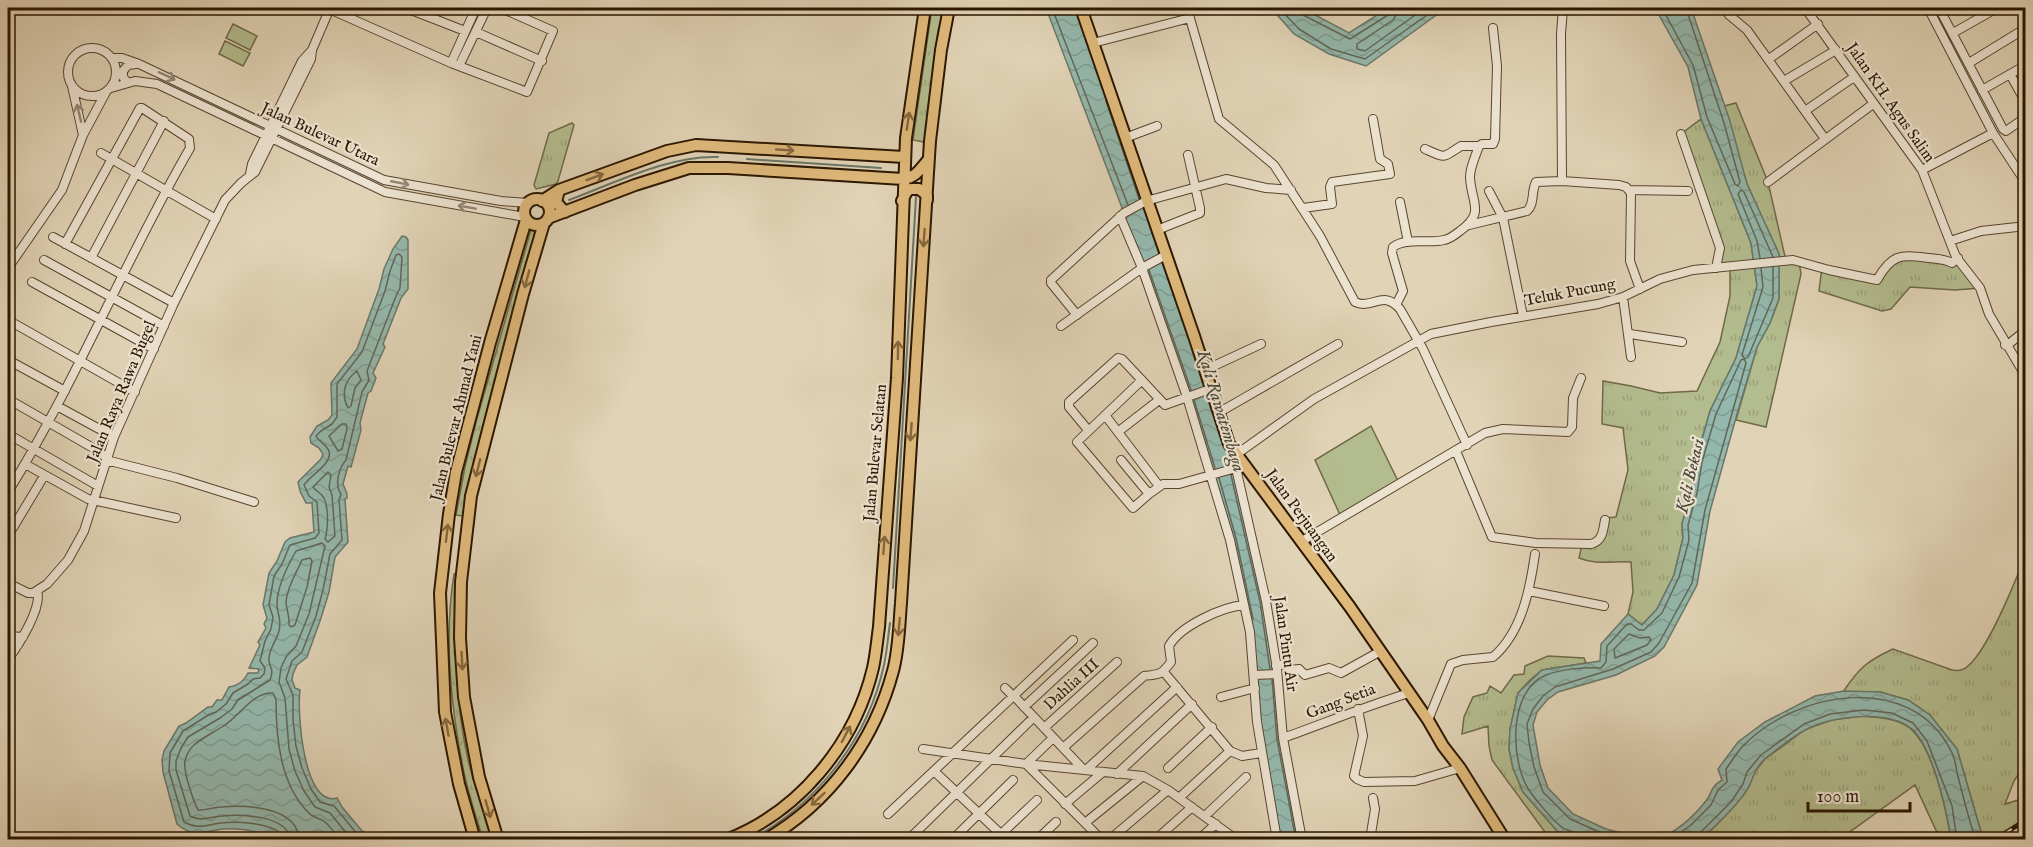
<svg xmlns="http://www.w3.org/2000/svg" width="2033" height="847" font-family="'IM FELL English',serif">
<defs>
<pattern id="grass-tufts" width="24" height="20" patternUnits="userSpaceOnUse" patternTransform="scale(1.5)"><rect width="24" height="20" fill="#b3bc8e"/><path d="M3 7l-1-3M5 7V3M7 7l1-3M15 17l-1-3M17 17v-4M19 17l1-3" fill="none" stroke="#9aa179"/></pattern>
<pattern id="water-waves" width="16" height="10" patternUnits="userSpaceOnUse" patternTransform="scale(1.5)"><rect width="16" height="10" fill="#94b8ad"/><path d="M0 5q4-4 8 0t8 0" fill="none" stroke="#809d93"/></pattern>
</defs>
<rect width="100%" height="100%" fill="#e1d3b6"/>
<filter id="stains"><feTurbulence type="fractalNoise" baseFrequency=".00333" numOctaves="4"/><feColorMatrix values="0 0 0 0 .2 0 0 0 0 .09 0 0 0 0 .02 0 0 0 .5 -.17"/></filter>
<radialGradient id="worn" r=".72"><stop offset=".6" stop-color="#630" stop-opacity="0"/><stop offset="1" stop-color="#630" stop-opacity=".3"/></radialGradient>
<path fill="url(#grass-tufts)" stroke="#6f6948" stroke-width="1.5" d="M932,8H945L938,31L924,142L913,140Z
M1736,103L1768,182L1786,261H1799L1801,274L1766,427L1736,420L1757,347L1770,323L1779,299V254L1747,184L1724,106Z
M1701,119L1751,243L1757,286L1736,358L1710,411L1696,460L1691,492L1682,524L1683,538L1674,575L1657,609L1642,625L1628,614L1633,592L1631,562C1613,561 1595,565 1579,558L1582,545L1596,542L1605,518L1616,517L1628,470L1623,428L1602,424L1603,381L1631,386L1660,393L1697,391L1720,342L1730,296V267L1716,268L1720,248L1681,134Z
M572,123L574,125L558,181L556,184L536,189L534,185L549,133Z
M531,230H533L536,234C510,327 481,420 463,516L456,515L465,467L476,422Z
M1896,257L1950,261L1958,258L1980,288L1955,290L1910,287L1891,309L1882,311L1819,291L1822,267L1871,280Z
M2025,557V764L2014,781L2005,804L2025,798V818L1995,839H1983L1957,749L1930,715L1908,700L1880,692H1843C1859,668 1867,661 1893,649L1952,670C1954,670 1959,671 1961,670C1983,665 2016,579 2025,557Z
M457,573C455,636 454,702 469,764C475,787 484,811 491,834L489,838L484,839L481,833C474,810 466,786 462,762C450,700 444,636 454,574Z
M1548,656L1584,658L1586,663L1542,670L1530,680L1518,693L1510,729L1509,749L1513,768L1523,792L1559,833L1581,839H1550L1492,760L1489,746L1488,726L1462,734L1464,717L1473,697L1487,693L1490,686L1501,693L1514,675L1524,674L1525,666Z
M1863,716C1879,718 1900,718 1912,730C1934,751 1946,810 1951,839H1940L1915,785L1840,839L1702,840L1749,787L1752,775L1765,759L1806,729L1832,720Z"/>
<path fill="#b3bc8e" stroke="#6f6948" stroke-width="1.5" d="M233,24L257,36L250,50L226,38Z
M225,41L250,53L243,66L219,54Z
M1371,426L1399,483L1341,517L1315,460Z"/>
<path fill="url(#water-waves)" stroke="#6a7768" stroke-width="1.5" d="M1046,8H1081L1236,468L1266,601L1283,738L1302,839H1277L1261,753L1244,605L1217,492L1120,216L1124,213Z
M1271,8H1302L1349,33L1388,8H1446L1366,66L1329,54L1294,34Z
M1655,8H1691L1730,121L1747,184L1779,254V299L1770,323L1757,347L1737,414L1710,511L1697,585L1664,647L1655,656L1616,675L1558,692L1547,700L1537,712L1533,725L1540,765L1548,788L1573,814L1606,829L1645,839H1579L1559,833L1523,792L1513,768L1509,749L1510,729L1518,693L1542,670L1600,661L1601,644L1628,614L1642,625L1657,609L1674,575L1683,538L1682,524L1691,492L1696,461L1710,411L1736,358L1757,286L1751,243L1701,119L1688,67Z
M402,236L406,237L408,240V289L401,298L383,344L385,347L373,373L376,378L371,391L368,393L360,423L361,430L351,467L348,466L343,484L347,494V498L345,499L348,542L335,557L329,592L321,618L307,657L297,665L293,674L292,680L295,688L300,690C297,710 303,808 337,798L342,807L362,831L377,839H279C272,833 265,834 256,832C245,829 235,828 223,829C205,831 194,839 177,824L163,772L162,760L164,751L179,726L186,723L208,707H212L217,700H222L229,687C238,686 245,680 248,673H258L259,669L249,668L260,645L258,642L266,628L264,624L267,618L263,605L269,573L277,561L285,542L290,538L314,532L312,503H306L300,491L298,482L321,459L323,454L319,448L311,443L310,437L317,426L328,420L332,415L331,383L357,349L379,289L384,269L393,249Z
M1844,691L1880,692L1908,700L1930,715L1957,749L1983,839H1951C1947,812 1933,748 1912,729C1888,709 1832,716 1807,729C1793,736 1778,749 1766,758C1752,770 1754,781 1745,793C1733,810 1717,824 1702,839H1655C1673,836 1694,816 1705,802C1714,792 1708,789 1722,780L1718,769L1738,742L1765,722L1815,696Z"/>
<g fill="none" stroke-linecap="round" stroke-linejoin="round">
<path stroke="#606757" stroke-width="1.5" d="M1052,8L1128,205
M1279,8L1299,29L1331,49L1365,59L1437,8
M1300,8L1303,15L1350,39L1388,15L1391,8
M1398,8L1397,14L1393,20L1357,44V49L1365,51L1425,8
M1662,8L1693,65L1707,117L1735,184L1738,186L1740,182L1724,123L1686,8
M1106,101L1139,199
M1760,258L1757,241L1738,194L1741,190L1744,192L1773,257
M1761,268L1763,287L1742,355L1745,359L1748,357L1773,298V267
M1149,270L1191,390
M357,371L361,380L355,388L351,406L348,408C341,395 344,380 357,371Z
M1194,400L1215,468
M342,424H346L347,429L342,449L338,451L329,436Z
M328,472L331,475L329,487L332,495L335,536L328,542L325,539C328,529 329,508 324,498C321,493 316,491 313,487Z
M1231,475L1260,602L1270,669
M1219,478L1236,538L1253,619
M310,558L312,561L307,587L295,625L291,627L289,625C290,616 286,609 286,601C288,585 296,574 302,560Z
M1629,634L1640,638L1649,637L1651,640L1647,645L1615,658L1614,649Z
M1272,679L1277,739L1296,840
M283,840L281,833C267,823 238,821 221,823C204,825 200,830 184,822L169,771L170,753L183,731L210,714L216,712L226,704L233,693L248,684L253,679L260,678L264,674L265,668L260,661L265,641L271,629L273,617L269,605L274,576L282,564L290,545L315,538L319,533L317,502L309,496L304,485C310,475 333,464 329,451C326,444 319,442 316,436L321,431L332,424L337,417V384L362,352L385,291L390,271L396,255L399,254L402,257L400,288L396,296L367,371L369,380L362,392L346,460C339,468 334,484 341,494L339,500L342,540L330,554L323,590L316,616L302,652L292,661L286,679L293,695V720L296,746L302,768L311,789L320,802L334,806L358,835L367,840
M290,840C289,815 240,814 222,816C209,817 202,822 190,816L176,770V761L181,748L188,737L220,718L232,709L238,700L270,680C275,667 268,667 269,658C269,650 277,639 279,631C282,618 277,615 277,604C277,588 288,565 296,551L322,543L325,546L309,614L296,646L286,657L281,668L279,682L285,698L289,749L295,771L304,791L315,807L330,813L352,840
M299,840C298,806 245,805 221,807C213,807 205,811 198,810C193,800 183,771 185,761C186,756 190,748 194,745C203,737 215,732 225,725C239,716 254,691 273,693L276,700C276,737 280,785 309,813C313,818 320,818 325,822C330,826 335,834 340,840
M1578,840L1575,833C1571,831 1566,830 1563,828C1555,823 1534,798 1529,790C1510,761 1508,690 1546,675C1562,669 1585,667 1601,668L1606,662L1607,646L1627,624H1631L1639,630H1644L1662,613L1679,577L1689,540L1688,525L1697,493L1702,462L1716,414L1741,360L1744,359L1746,363L1705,510L1692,583L1659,643L1651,652L1613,669L1555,687L1543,696L1533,709L1527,724L1529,743L1534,767L1543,792L1570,819L1604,834L1622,840
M1671,840L1691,825L1711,805L1718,790L1727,782L1726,769C1731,762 1736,754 1742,747C1795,691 1911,670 1951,751C1955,758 1956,766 1957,773C1963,795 1968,818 1976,840
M1698,840L1700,833L1731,802L1743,784L1747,772L1761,755L1804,724L1830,714L1864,710L1892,713L1913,723L1927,741L1952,806L1957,840"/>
<path stroke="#6a7768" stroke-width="2" d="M747,159L881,168
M569,200C615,183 670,155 718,157
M893,588L916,197
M750,840C817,804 868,739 884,665C887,651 888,637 890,623"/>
<g stroke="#58452e" stroke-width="10">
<path id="minor" d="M327,8L451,63L527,92L553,31L501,8
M406,8L465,31
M1187,8L1219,119L1274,165L1320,236L1355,302C1372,310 1383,289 1400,309L1423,349L1467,445
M1563,8L1561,34L1562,181L1619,185L1626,187L1631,193L1630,261L1640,289
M1729,8L1727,12L1729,15L1747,30L1825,139
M1805,8L1922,170L1956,257L1980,288L1989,314L2026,377
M1928,8L1993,133L2026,183
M1939,8L2003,129L2006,131L2026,117
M476,32L542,61
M1953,33L1997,8
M1093,43L1190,18
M68 72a24 24 0 1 1 48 0a24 24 0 1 1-48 0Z
M112,58H122L139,64L384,180L501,201L528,203
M1769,59L1818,24
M451,63L476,8
M1969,63L2026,28
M459,66L487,8
M2010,74L2026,103
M1784,81L1836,50
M127,82L123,77V71L128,65L136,64
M72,86L83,135L106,92
M111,88L135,81L157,84L385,192L525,217
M1982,90L2026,65
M1805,111L1854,77
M1681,134L1720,248L1716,268
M1125,138L1157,126
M1425,149C1447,159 1442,158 1461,146H1479
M101,153L216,219
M1922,170L1993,133
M250,174L252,164L302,61L312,50
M1768,182L1873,104
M1629,190L1688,191
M1489,191L1503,218L1523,316
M1400,202L1408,242
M1303,208L1332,204L1330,187L1332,182L1390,174L1388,164L1380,159L1373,119
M1120,216L1142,268L1187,397L1230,540L1250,632L1257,722L1277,840
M1469,225L1527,211C1535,204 1531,191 1536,182L1562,181
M1157,230L1200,213V208L1188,155
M53,237L174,303
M1950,241L1981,231L2026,226
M91,258L164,121
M44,260L164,326
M8,268L62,190L83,135
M32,282L154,349
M1623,297L1631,357
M1396,305L1403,291L1392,253L1393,247C1407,237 1428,244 1444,240C1450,239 1455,235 1460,231C1486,212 1471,203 1470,177C1470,167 1476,155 1479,146L1482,144H1493L1495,139L1497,66L1493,28
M1077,315L1051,283V280L1124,213L1146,201L1226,179L1266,188L1291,190
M15,324L135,392
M1061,326L1142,268L1166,255
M1630,334L1682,342
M2005,345L2010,343L2026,330
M8,360L65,391
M1205,370L1261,344
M1142,380L1077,442L1133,508L1149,494L1163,484H1179L1236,468
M8,399L100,452L106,458
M57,406L114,437
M1218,413L1338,344
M1105,415L1159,486
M1088,430L1069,407V402L1118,358L1122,359L1165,405L1210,389
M1119,431L1159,400
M8,434L98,486
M1456,451L1492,537L1536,543L1591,544C1603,541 1603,530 1605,520
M106,460L177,478L254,502
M1121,460L1149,494
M25,464L88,499L176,518
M8,492C76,382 125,260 190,148L189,139L142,108H140L65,244
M8,536L44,476
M1302,541L1485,433L1503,429L1568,432L1572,427L1573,398L1581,378
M8,583L28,593H33L47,584L68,560L84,531L114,437L174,303L225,200L241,183L255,172L311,59L312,50L330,8
M1529,591L1604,606
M8,636L23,637
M8,643L18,645
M8,659C18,646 43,607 37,591
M1276,666L1288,663L1290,670L1299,669L1305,675L1329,668L1341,673L1379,652
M1163,671L1230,751L1242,756L1261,753
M1254,675L1277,674
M1005,688L1014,697
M1014,696L1083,769
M1221,697L1255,688
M1024,707L1093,643
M1358,709L1363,736L1354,776L1357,779L1364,782L1415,781L1460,768
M1428,720L1451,664L1463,660L1493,657C1522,632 1530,589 1535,554
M1044,728L1117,662
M1053,738L1026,764L1102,840
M1283,738C1325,723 1366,706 1409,693
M1063,748L1144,676C1160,674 1160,676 1171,662L1169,646C1180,626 1222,607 1244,605
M923,749L1026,764L1143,776L1168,790L1237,840
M1168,768L1212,727
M1087,769L1177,687
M935,772L1007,840
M1117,774L1192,704
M1179,798L1230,751
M1065,804L1103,772
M888,814L1073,640
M1205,816L1246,777
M1085,823L1143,776
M911,837L1034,717
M952,840L1013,780
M995,840L1037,800
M1037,840L1056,822
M1109,840L1168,790
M1155,840L1192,807
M1198,840L1216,824
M1302,840L1283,738L1277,669L1266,601L1236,468L1237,454L1314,399L1431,334L1491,322L1598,304L1623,297L1660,279L1693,270L1793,260L1829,270L1877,280C1892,253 1901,255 1929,258C1937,259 1945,259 1952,263L1958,258
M1370,840L1375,809L1373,798"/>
</g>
<g stroke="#2b1601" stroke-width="14">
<path id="major" d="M1081,8L1194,336L1229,444L1350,607L1428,720L1443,746L1460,768L1505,840
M559,190L556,202L565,212
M524 212a13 13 0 1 1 26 0a13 13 0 1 1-26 0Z
M542,201L559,190L667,151L696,145L904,157
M902,201L907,191L911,189H919L927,195V200
M548,218L635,185L689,168H728L903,179C916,178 921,168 929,159
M475,840L459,784L445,712L440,593L449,514L456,472L490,343L526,220
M498,840L479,777L464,697L460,638L461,582L471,496L523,294L544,223
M726,840C799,812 855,744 873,668C876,655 877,641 879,627L897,378L906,138L925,8
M765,840C829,803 874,742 893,671C899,649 899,626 901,603L930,141L941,50L949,8"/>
</g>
<use href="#minor" stroke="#ece2d0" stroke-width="8"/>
<use href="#major" stroke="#e0ba7b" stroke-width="10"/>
<g stroke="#2b1601" stroke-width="4.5">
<path id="rail" d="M1994,840L2026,820
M2024,840L2026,839"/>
</g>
<use href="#rail" stroke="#ece2d0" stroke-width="2" stroke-dasharray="7" stroke-linecap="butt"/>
</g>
<defs><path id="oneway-shaft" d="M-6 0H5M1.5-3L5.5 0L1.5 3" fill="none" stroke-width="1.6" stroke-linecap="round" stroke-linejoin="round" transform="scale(1.5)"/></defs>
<g stroke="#958673">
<use href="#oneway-shaft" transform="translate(167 76) rotate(25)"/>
<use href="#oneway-shaft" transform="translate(79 113) rotate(-103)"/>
<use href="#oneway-shaft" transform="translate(400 183) rotate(11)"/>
<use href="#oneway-shaft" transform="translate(467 207) rotate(-170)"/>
</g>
<g stroke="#86683e">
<use href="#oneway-shaft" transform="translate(908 121) rotate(-82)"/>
<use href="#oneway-shaft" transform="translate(785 150) rotate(4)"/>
<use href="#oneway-shaft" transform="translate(595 177) rotate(-20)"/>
<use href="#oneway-shaft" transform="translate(924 238) rotate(94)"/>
<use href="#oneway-shaft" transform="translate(527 279) rotate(105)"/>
<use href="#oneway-shaft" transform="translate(898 350) rotate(-89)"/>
<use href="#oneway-shaft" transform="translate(911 432) rotate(94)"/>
<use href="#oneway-shaft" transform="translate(478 468) rotate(104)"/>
<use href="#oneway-shaft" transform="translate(447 533) rotate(-83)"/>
<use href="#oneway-shaft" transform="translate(884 545) rotate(-86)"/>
<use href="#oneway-shaft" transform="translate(899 627) rotate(95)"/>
<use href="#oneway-shaft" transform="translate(462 661) rotate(87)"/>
<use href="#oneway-shaft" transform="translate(447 727) rotate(-100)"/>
<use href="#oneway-shaft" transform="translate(846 734) rotate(-62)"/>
<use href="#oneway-shaft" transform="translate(818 799) rotate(137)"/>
<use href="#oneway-shaft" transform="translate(488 809) rotate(74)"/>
</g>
<g text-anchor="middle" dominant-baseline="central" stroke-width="4.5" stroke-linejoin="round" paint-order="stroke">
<g font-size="16" fill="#2b1601" stroke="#ece2d0">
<text transform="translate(1890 103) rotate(55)">Jalan KH. Agus Salim</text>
<text transform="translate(320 135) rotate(25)">Jalan Bulevar Utara</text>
<text transform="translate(1570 293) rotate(-11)">Teluk Pucung</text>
<text transform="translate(122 392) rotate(-67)">Jalan Raya Rawa Bugel</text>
<text transform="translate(457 418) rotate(-76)">Jalan Bulevar Ahmad Yani</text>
<text transform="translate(876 453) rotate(-85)">Jalan Bulevar Selatan</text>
<text transform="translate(1301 516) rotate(54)">Jalan Perjuangan</text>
<text transform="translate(1285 644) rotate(82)">Jalan Pintu Air</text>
<text transform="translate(1072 685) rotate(-42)">Dahlia III</text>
<text transform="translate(1341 702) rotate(-21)">Gang Setia</text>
</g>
<g font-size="18" font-style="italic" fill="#4a4735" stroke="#ece2d0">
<text transform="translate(1220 411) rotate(73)">Kali Rawatembaga</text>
<text transform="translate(1691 476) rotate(-77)">Kali Bekasi</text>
</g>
</g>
<rect width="2033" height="847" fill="none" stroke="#e1d3b6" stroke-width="30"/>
<rect x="9" y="9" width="2015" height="829" fill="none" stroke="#2b1601" stroke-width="3"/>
<rect x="15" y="15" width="2003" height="817" fill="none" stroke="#2b1601" stroke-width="1.5"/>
<path d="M1808 802v9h102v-9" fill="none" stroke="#2b1601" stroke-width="3"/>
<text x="1817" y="802" font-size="18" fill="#2b1601" stroke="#ece2d0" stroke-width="4.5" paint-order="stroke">100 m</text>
<rect width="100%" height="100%" filter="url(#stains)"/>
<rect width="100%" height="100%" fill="url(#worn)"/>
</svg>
